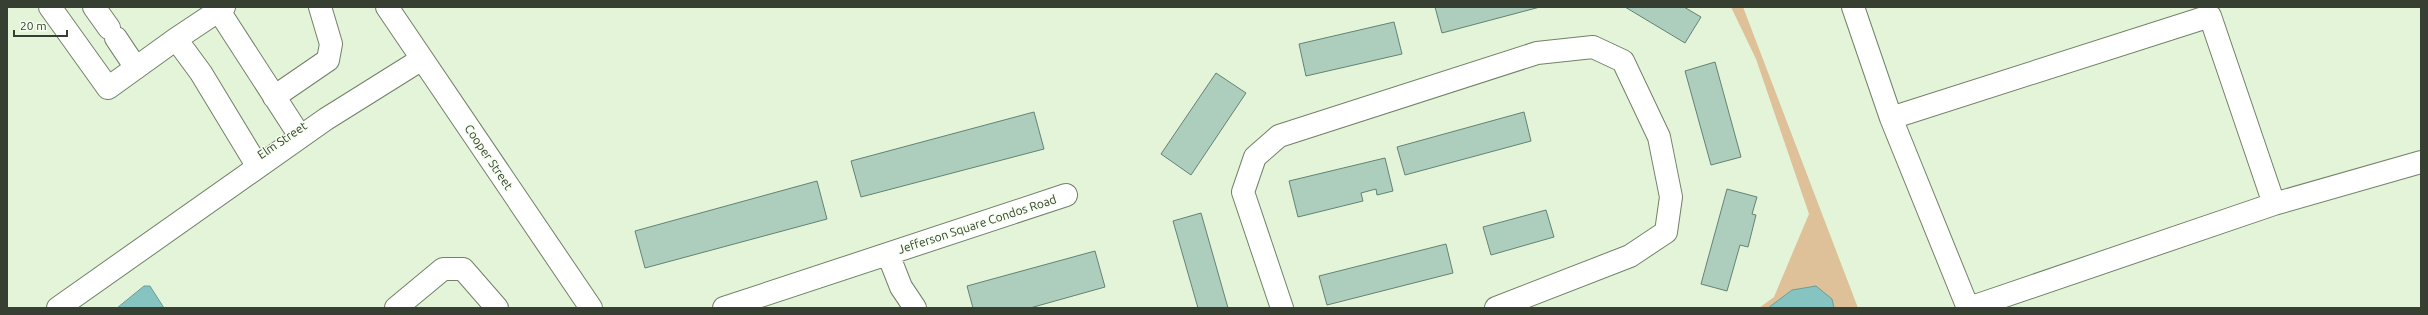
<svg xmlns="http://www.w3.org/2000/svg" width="2428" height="315" font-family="Ubuntu,sans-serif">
<rect width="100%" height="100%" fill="#e3f4d8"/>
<path fill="#dec099" d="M1731,7H1743L1858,308H1834L1832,299L1792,290L1768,308H1759L1774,297L1809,214L1756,59Z"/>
<path fill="#85c4c1" stroke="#6e9c96" d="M144,286H150L164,308H117Z
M1816,286L1832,299L1834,308H1768L1792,290Z"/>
<path fill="#aecebd" stroke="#648273" d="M1435,7H1540L1442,33Z
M1625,7H1684L1701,17L1685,43Z
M1394,22L1402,54L1306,76L1299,44Z
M1715,62L1741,157L1711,165L1685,71Z
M1216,73L1246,93L1191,175L1161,154Z
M1034,112L1044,149L861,197L851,161Z
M1524,112L1531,141L1405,175L1397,147Z
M1385,158L1393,191L1377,195L1376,189L1361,193L1363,201L1298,217L1289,181Z
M817,181L827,219L645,268L635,231Z
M1727,189L1757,197L1752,214L1756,215L1748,247L1740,245L1727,291L1701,284Z
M1546,210L1554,237L1491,255L1483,227Z
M1201,213L1228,308H1198L1173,221Z
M1446,244L1453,273L1327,305L1319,276Z
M1095,251L1105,287L1030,308H973L967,286Z"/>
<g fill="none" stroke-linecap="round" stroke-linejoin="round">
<g stroke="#728168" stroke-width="24">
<path id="minor" d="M50,7L108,88L176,39
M94,7L109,28
M224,7L176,39L201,73L258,167
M387,7L591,308
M1853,7L1891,118
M219,11L296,130
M116,38L136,68
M274,97L328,60L331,44L320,7
M888,254L901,287L915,308
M58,308L326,119L422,59
M396,308L443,269H463L497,308
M724,308L1066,195
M1282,308L1243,192L1255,157L1279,136L1537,53L1593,47L1623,61L1659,137L1671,197L1666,232L1630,256L1496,308
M1968,308L1891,118L2210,16L2274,204
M1969,308L2274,204L2421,162"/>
</g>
<use href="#minor" stroke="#fff" stroke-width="22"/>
</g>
<g text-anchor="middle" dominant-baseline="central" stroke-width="3" stroke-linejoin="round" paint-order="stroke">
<g font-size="12" fill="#373e32" stroke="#f5ffee">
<text transform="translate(282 140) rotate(-34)">Elm Street</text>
<text transform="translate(489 157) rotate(56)">Cooper Street</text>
<text transform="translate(977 224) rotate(-18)">Jefferson Square Condos Road</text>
</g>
</g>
<rect width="2428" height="315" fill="none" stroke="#373e32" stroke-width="16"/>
<path d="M14 30v6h53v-6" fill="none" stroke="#373e32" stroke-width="2"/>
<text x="20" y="30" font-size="12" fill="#373e32" stroke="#f5ffee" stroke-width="3" paint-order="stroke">20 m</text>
</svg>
